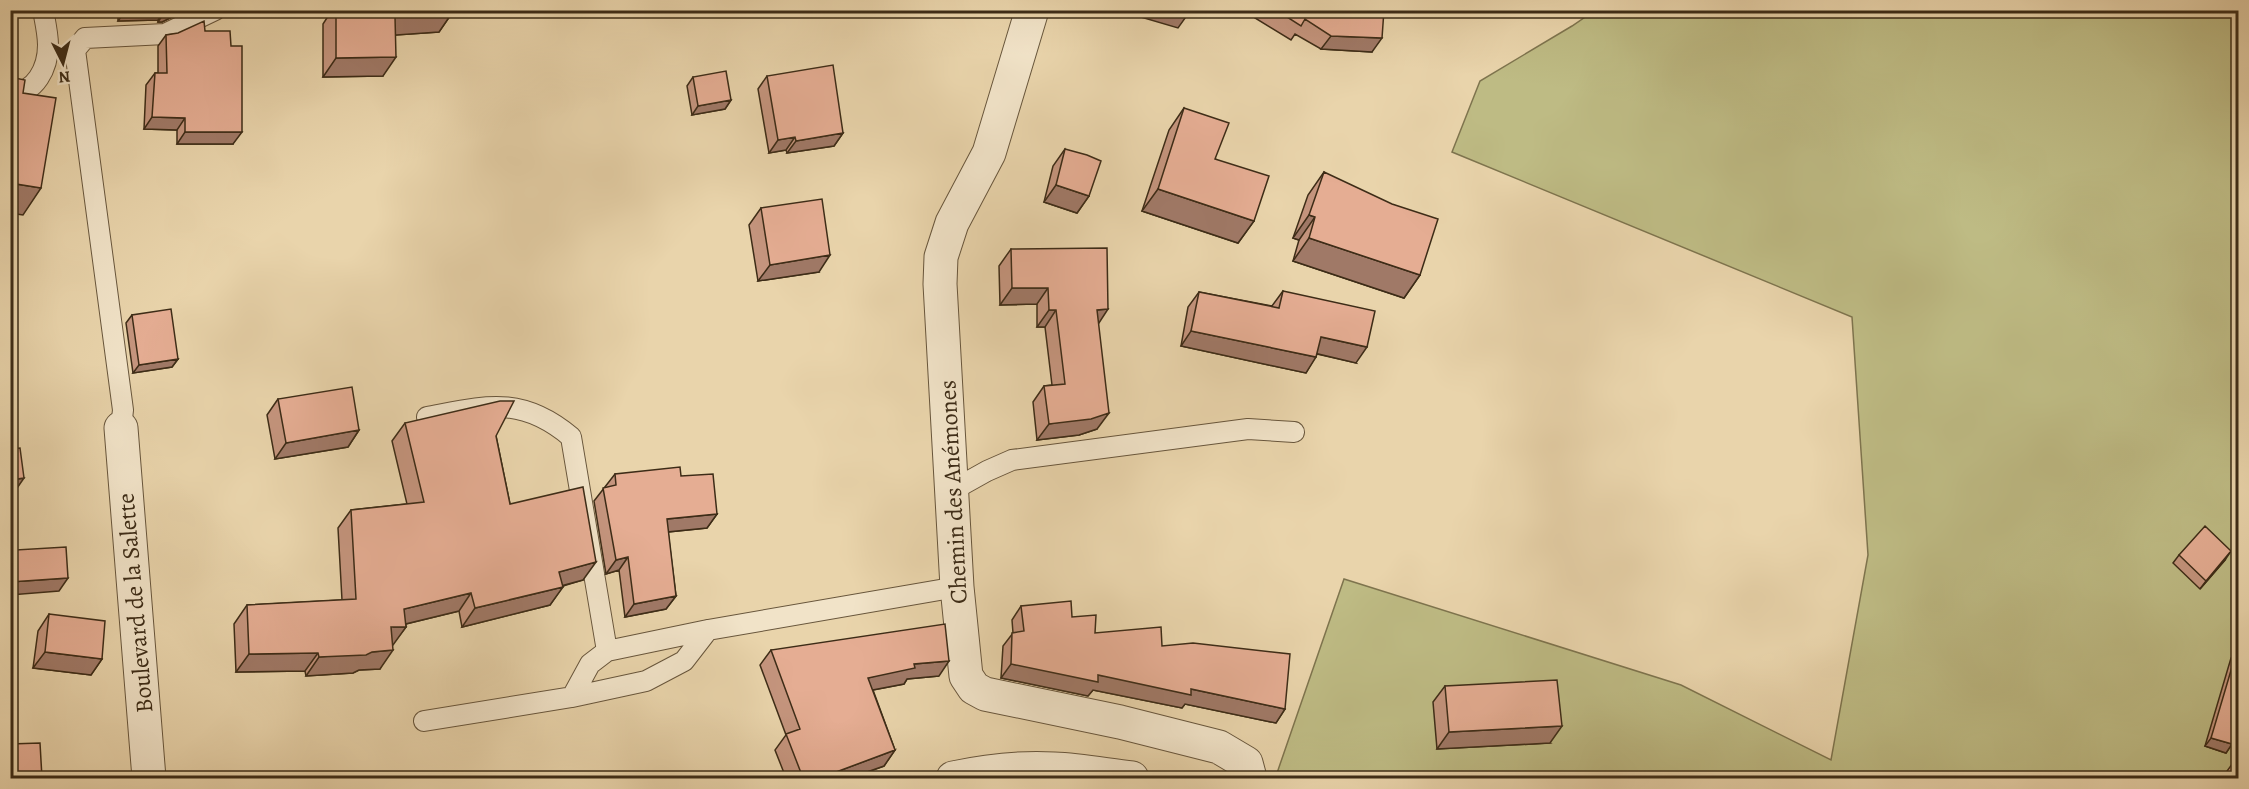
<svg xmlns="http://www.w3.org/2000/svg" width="2249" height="789" font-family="Alegreya,serif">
<rect width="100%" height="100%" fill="#e9d4ab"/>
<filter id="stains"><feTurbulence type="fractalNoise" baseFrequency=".00333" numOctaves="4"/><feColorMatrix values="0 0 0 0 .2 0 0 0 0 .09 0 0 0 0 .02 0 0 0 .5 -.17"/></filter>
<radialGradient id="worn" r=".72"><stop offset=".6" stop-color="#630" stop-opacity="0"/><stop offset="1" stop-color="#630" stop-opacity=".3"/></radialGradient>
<path fill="#bebb84" stroke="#7e744e" stroke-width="1.5" d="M1594,11H2238V778H1317L1277,773L1344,579L1681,685L1831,760L1868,555L1852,317L1452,152L1480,81L1572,26Z"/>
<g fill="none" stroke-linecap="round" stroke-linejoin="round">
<g stroke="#68563c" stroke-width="22">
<path id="service" d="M10,93C36,94 48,67 48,45C48,34 45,21 43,10
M427,417C486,406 521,395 571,437L607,651
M121,428L123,410L75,50L85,38L165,34L215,10
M953,490L987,471L1012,460L1248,429L1294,432
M572,697L646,681L684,661L708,630
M424,721L572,697L590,664L607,651L708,630L957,587"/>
</g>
<g stroke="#68563c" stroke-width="35">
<path id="minor" d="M1032,10L989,153L952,223L941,257L940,284L957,587L966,676L974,688L985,694L1120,722L1219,747L1246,763L1250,778
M121,428L149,778
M953,778C986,771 1020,767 1054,769C1080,770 1106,775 1132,778"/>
</g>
<use href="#service" stroke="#f1e3c8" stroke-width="20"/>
<use href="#minor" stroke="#f1e3c8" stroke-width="33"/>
</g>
<path fill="#c5957e" stroke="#3d2c17" stroke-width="1.5" d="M118,10H186L162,22H158V20L118,21Z
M332,10H504L452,13L439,32L395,35L383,76L323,77V24Z
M1258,10H1384L1372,52L1321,49L1295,34L1291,40L1255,18L1259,11Z
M205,31L233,144H177V130L144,129L146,85L155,73H158V46L166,35Z
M767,76L843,133L834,146L787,153L786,150L769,153L758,89Z
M693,77L731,100L725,109L692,115L687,86Z
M1184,108L1254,221L1238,243L1142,211L1169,130Z
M1065,149L1089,196L1077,213L1044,202L1053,166Z
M1324,172L1420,275L1404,298L1293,261L1299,240L1293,238L1308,195Z
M761,208L819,272L758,281L749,225Z
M1011,249L1098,323L1097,429L1079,435L1037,440L1033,402L1044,386L1052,385L1045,327H1037V304L1000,305L999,266Z
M1283,291L1356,363L1317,354L1306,373L1181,346L1188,307L1199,292L1272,306Z
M132,315L178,359L172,367L133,373L126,323Z
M278,399L359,430L348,447L275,459L267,415Z
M405,423L496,436L510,504L583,580L563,586L550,605L462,627L459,611L406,624V627L392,645L380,669L359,670L353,673L306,676L305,671L236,672L234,624L247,605L342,600L338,528L351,510L407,504L392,441Z
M615,474L681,476L717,514L707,528L668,532L676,596L666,609L625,617L619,570L606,574L594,501Z
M2179,555L2225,560L2200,589L2173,563Z
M1021,606L1072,617L1095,633L1162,646L1285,709L1276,723L1185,704L1182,708L1093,690L1088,696L1001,678L1003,646L1013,633L1012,620Z
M49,614L102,659L91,675L33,668L38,631Z
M771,650L939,676L907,679L904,684L873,690L895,750L884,766L850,778H786L775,750L786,735L760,665Z
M2237,650L2232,744L2226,753L2205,746L2231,658Z
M1445,686L1550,743L1437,749L1433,702Z"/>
<path fill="#a07967" stroke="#3d2c17" stroke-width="1.5" d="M126,10H165L158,20L118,21Z
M166,10H186L162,22H158Z
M440,10H504L438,13Z
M1117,10H1174L1188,14L1178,28Z
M452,13L439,32L382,36L395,17Z
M1331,36L1382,38L1372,52L1321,49Z
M396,57L383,76L323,77L336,58Z
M731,100L725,109L692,115L698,106Z
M152,117L185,118L177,130L144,129Z
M185,132H242L233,144H177Z
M843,133L834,146L787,153L796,141Z
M795,137L786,150L769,153L778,140Z
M10,183L41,188L23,215L10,213Z
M1056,185L1089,196L1077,213L1044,202Z
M1158,189L1254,221L1238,243L1142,211Z
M1309,215L1315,217L1299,240L1293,238Z
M1309,238L1420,275L1404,298L1293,261Z
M830,255L819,272L758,281L770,265Z
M1012,288H1048L1037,304L1000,305Z
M1108,309L1097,326V310Z
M1049,310H1056L1045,327H1037Z
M1191,331L1316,357L1306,373L1181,346Z
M1321,337L1367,347L1356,363L1310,352Z
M178,359L172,367L133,373L139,365Z
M1109,413L1097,429L1079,435L1037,440L1049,424Z
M359,430L348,447L275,459L286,443Z
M24,478L15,491L10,492L11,480Z
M717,514L707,528L657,533L667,519Z
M2231,551L2225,560L2200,589L2206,581Z
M628,557L619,570L606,574L616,560Z
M596,562L583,580L546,590L559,572Z
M68,578L59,591L10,595V582Z
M563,587L550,605L462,627L475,608Z
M471,593L459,611L393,627H406L393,645L378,646L404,609Z
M676,596L666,609L625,617L634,604Z
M393,650L380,669L359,670L353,673L306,676L319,657Z
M45,652L102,659L91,675L33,668Z
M318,653L305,671L236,672L249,654Z
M949,661L939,676L907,679L904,684L857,693L868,678L914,664Z
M1011,664L1098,675L1191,689L1285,709L1276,723L1185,704L1182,708L1093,690L1088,696L1001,678Z
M1562,726L1550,743L1437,749L1449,732Z
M2211,738L2232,744L2226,753L2205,746Z
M895,750L884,766L850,778H820Z"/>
<path fill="#e5ad93" stroke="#3d2c17" stroke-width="1.5" d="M336,10H452V13L395,17L396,57L336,58Z
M1174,10H1190L1188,14Z
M1276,10H1384L1382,38L1331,36L1305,19L1301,26Z
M204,21L205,31H230L231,46H242V132H185V118L152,117L155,73H167L166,35L178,33Z
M833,65L843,133L796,141L795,137L778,140L767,76Z
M726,71L731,100L698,106L693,77Z
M10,77L25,80L23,93L56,98L41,188L10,183Z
M1184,108L1229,123L1215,159L1269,176L1254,221L1158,189Z
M1065,149L1087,155L1101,161L1089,196L1056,185Z
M1324,172L1392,204L1438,219L1420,275L1309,238L1315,217L1309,215Z
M822,199L830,255L770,265L761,208Z
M1107,248L1108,309L1097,310L1109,413L1091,419L1049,424L1044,386L1065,384L1056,310H1049L1048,288H1012L1011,249Z
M1283,291L1375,311L1367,347L1321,337L1316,357L1191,331L1199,292L1279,308Z
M171,309L178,359L139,365L132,315Z
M352,387L359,430L286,443L278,399Z
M500,401H514L496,436L510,504L583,487L596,562L559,572L563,587L475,608L471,593L404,609L406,627H391L393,650L372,652L366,655L319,657L318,653L249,654L247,605L356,599L351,510L424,502L405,423Z
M20,448L24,478L11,480L16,550L66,547L68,578L10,582V449Z
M680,467L681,476L713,474L717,514L667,519L676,596L634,604L628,557L616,560L603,488L616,485L615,474Z
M2205,526L2231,551L2206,581L2179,555Z
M1071,601L1072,617L1096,615L1095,633L1161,627L1162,646L1193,643L1290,654L1285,709L1191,689V695L1098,675V682L1011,664L1012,633L1024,631L1021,606Z
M49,614L105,621L102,659L45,652Z
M945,624L949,661L914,664L915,668L868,678L895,750L820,778H803L786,734L800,729L771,650Z
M2237,650H2238V727L2232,744L2211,738Z
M1557,680L1562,726L1449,732L1445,686Z
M40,743L42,778H10V744Z
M2238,756V778H2222Z"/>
<g text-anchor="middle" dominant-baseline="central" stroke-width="5" stroke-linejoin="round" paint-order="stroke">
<g font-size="24" fill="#3d2c17" stroke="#f1e3c8">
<text transform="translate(953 492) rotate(-93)">Chemin des Anémones</text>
<text transform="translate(135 603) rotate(-95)">Boulevard de la Salette</text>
</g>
</g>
<rect width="2249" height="789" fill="none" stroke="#e9d4ab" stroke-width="36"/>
<rect x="12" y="12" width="2225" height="765" fill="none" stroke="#3d2c17" stroke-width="3"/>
<rect x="18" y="18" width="2213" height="753" fill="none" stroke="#3d2c17" stroke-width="1.5"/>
<g transform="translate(63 63) rotate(174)" stroke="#f1e3c8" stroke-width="4.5" paint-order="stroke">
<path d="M0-4.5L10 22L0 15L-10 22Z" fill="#3d2c17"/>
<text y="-9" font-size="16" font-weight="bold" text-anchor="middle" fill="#3d2c17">N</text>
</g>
<rect width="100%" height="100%" filter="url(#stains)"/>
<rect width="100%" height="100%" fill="url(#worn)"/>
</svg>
